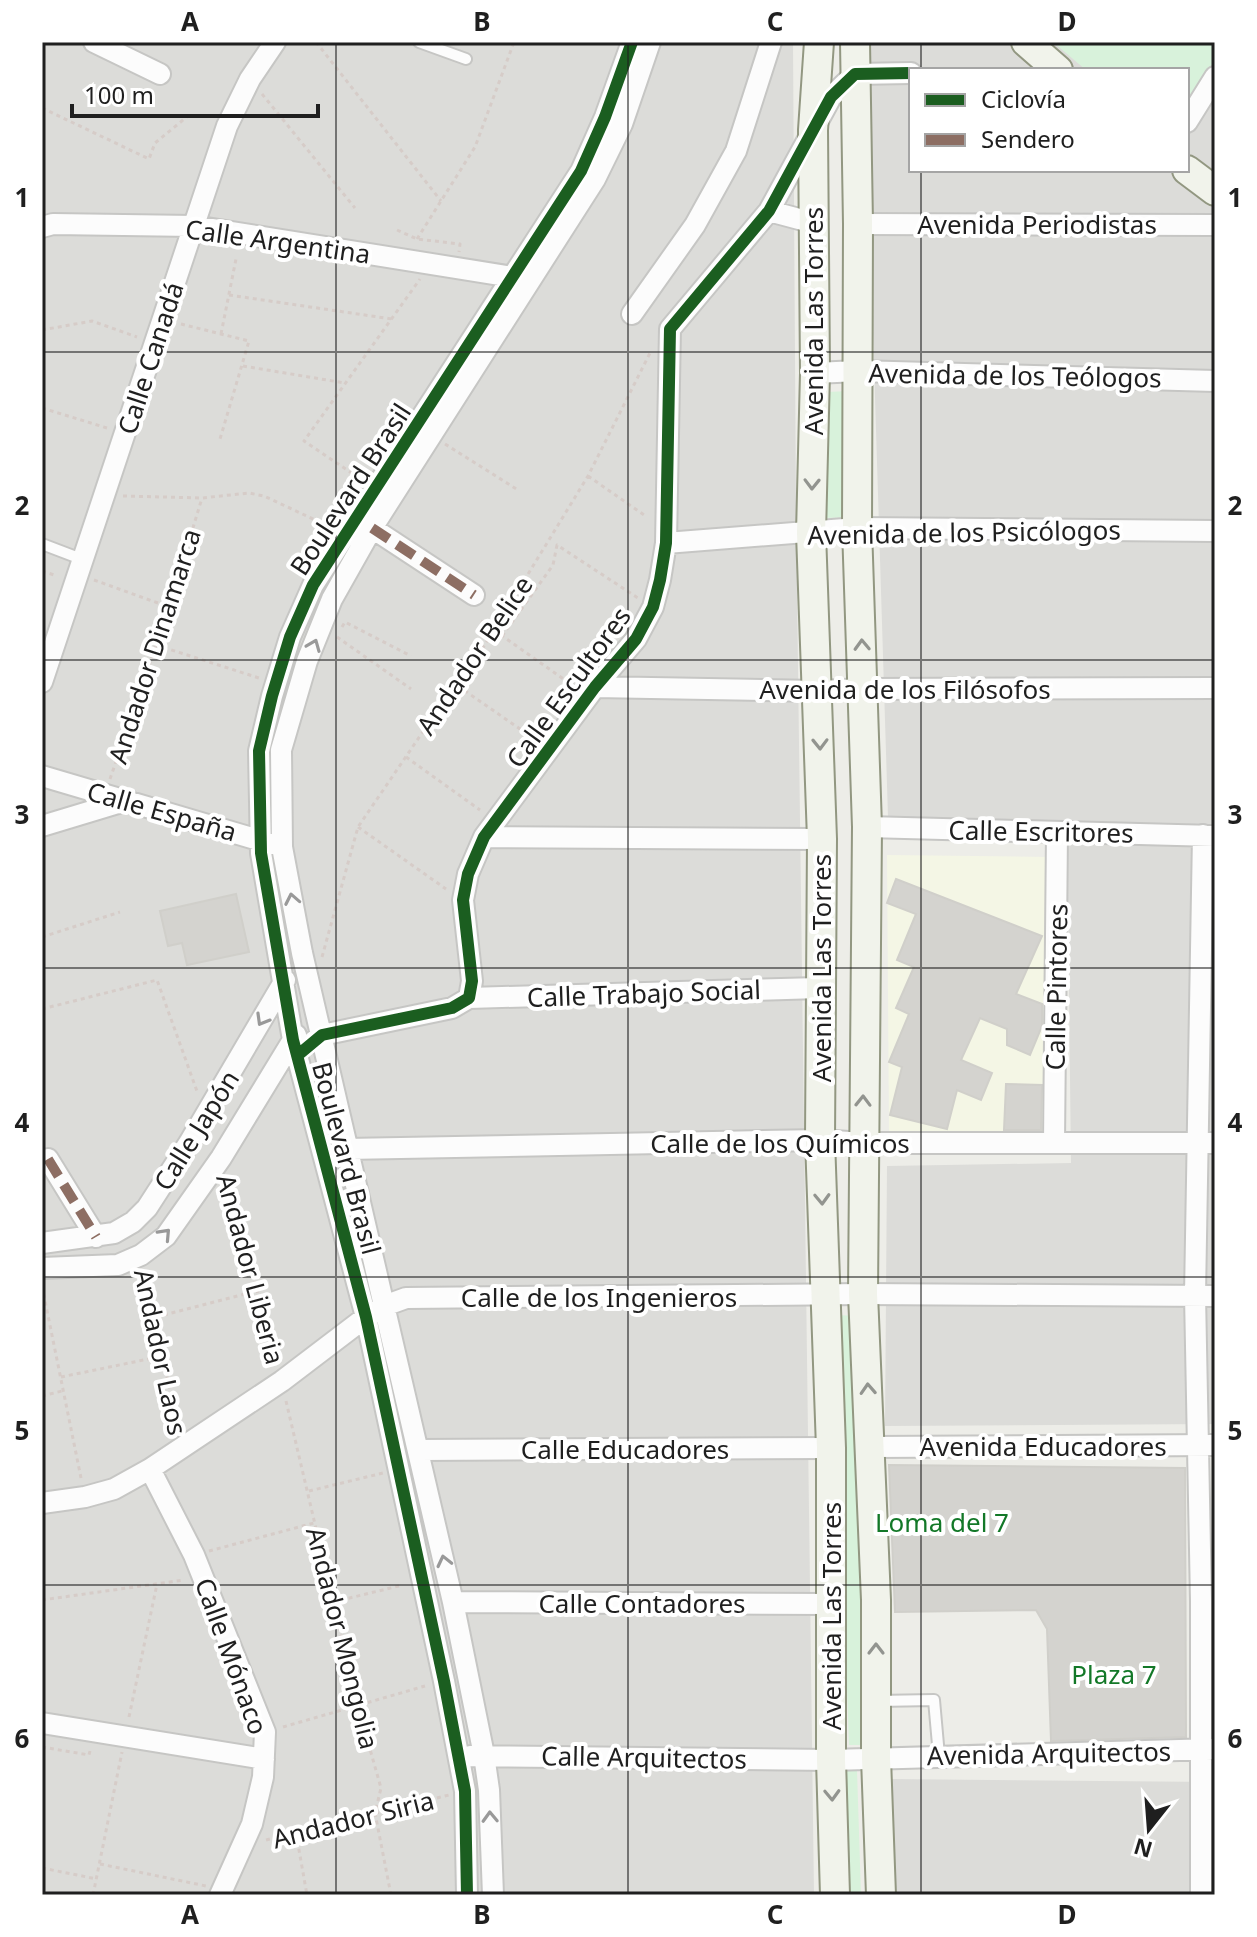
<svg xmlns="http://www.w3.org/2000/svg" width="1257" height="1937" font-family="'Noto Sans',sans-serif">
<rect width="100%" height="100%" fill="#edede8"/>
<path fill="#dcdcd9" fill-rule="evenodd" d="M42,42H793L796,513L814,1895H42Z
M864,42H1215V1424L885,1426L887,1166L1071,1163L1067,822L888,817ZM911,70H1187V170H911Z
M891,1779L1215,1782V1895H892Z"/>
<path fill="#f4f6e5" d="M887,855L1049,857V1134L889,1132Z"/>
<path fill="#d8f2db" d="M1053,42H1215V70L1187,118V70H1086Z
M851,391L854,517L826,518V392Z
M834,1315L859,1316L864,1745H849Z
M841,1770H857L861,1895H844Z"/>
<path fill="#d4d3cf" stroke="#d0cfca" stroke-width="2" d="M896,879L1042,936L1016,994L1042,1004V1026L1030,1055L1007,1045V1029L980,1018L961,1060L992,1073L981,1100L957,1090L947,1129L890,1115L902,1067L889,1062L909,1014L896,1008L914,967L897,960L916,914L887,903Z
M236,894L249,952L187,965L182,943L168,946L160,911Z
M1006,1084L1042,1085L1041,1130H1004Z
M889,1465L1185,1468L1186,1737L1051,1741L1047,1629L1036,1610L895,1612Z"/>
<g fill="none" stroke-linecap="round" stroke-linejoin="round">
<g stroke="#c6c6c4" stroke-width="14">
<path id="lane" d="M419,42L466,59
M42,544L84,560
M877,1701L934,1700L939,1756"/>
</g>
<g stroke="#c6c6c4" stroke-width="24">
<path id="street" d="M94,42L160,74
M1187,122L1215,77
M769,211L814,223
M858,224L1215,225
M42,227L53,224L194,226L513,277
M632,314L695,225L736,151L771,42
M815,373L858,371L1215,381
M372,528L474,595
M666,543L857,528L1215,531
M42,682L227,126L250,79L275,42
M595,687L818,691L864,689L1215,688
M42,776L272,844
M42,826L128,800
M867,827L1215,836
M484,837L822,839
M469,998L819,988
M313,1042L322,1035L452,1008L469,998L472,981L463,900L468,874L484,837L595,687L636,639L653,607L660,580L666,543L670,329L769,211L831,97L855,74L911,73
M1054,1143L1057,832
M346,1149L820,1140L863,1143H1215
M48,1159L96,1237
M42,1243L114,1233L133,1222L147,1208L189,1143L285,980
M42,1268L118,1265L141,1255L166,1236L221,1158L296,1035
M871,1447L1215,1445
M419,1450L831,1448
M150,1469L194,1555L265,1732L263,1777L252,1824L220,1895
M42,1503L85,1497L114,1489L150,1469L282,1381L366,1317L384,1306L406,1298L863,1294L1215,1296
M453,1602L831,1604
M42,1723L264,1759
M470,1756L831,1760L1214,1749
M467,1895L465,1791L444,1681L366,1317L293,1040L261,853L259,751L272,696L290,637L313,585L581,171L605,117L632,42
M493,1895L489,1790L484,1755L453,1602L302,953L282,847L281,750L307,661L332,599L372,528L595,179L622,124L650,42
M1201,1895V1601L1195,1295L1203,835"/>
</g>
<g stroke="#929781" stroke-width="32">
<path id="secondary" d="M819,42L813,130L815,373L811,533L822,839L820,1140L831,1448V1760L835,1895
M855,42L858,224L857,528L867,827L863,1294L876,1600V1758L881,1895
M1026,42L1058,70
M1187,170L1215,191"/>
</g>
<path stroke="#d6ccc8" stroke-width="3" stroke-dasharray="4 4" stroke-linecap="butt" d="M316,42L441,201
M262,94L355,208
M42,108L149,159L155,143L188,116
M397,230L417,239L460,244L459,252
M417,239L475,147L514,42
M229,295L392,319
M181,324L249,341L220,439
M42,330L92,321L137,337
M221,334L236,259
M243,366L345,383
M42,408L107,428
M445,444L518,490
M588,476L647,517
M359,478L304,441L420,279
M123,496L202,498L249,493L264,496L328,526
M42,571L57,576
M94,580L169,607
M481,621L572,685
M342,627L345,622L411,656
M502,636L553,565L557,545L638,598
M337,637L411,689
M156,645L259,678
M458,686L533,738
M406,757L480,810
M110,779L169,607L202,498
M358,827L446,889
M42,937L120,912
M322,957L358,827L420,736L470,669L588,476L650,353
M42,1009L157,980L198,1094
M227,1181L277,1363
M145,1275L178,1428
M42,1286L81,1478
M156,1317L257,1291
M61,1377L163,1356
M42,1396L62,1391
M286,1401L358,1707L381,1788L375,1813L391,1895
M309,1491L383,1473
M209,1551L314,1523
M42,1600L184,1580
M333,1602L403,1585
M129,1717L157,1584
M283,1727L425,1686
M42,1747L89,1755L90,1751
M296,1833L307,1895
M266,1840L449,1795
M100,1864L206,1886
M42,1868L97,1879
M93,1895L122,1752"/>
<use href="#lane" stroke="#fcfcfc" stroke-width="10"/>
<use href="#street" stroke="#fcfcfc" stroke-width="20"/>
<use href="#secondary" stroke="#f1f3eb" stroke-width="28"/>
<path stroke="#8d6e63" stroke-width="10" stroke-dasharray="20 10" stroke-linecap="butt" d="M372,528L474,595
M48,1159L96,1237"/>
<g stroke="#fff" stroke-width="17">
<path id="cycleway" d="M298,1055L322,1035L452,1008L469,998L472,981L463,900L468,874L484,837L595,687L636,639L653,607L660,580L666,543L670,329L769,211L831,97L855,74L911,73
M467,1895L465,1791L444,1681L366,1317L293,1040L261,853L259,751L272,696L290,637L313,585L581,171L605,117L632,42"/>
</g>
<use href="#cycleway" stroke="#1b5e20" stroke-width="12"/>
</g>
<defs><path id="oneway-chevron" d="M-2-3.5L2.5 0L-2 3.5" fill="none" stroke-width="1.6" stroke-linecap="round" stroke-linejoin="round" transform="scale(2)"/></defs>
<g stroke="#92948f">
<use href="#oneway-chevron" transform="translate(812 484) rotate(91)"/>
<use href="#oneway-chevron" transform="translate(862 645) rotate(-92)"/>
<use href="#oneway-chevron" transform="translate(820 744) rotate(89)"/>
<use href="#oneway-chevron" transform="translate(863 1101) rotate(-89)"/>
<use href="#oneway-chevron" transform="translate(822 1199) rotate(88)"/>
<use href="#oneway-chevron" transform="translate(868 1389) rotate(-93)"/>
<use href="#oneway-chevron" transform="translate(876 1649) rotate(-90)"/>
<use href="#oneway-chevron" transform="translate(832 1795) rotate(88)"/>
</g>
<g stroke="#999">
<use href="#oneway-chevron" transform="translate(314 645) rotate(-68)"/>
<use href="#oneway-chevron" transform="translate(292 899) rotate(-101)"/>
<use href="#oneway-chevron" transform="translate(262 1020) rotate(120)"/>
<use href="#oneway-chevron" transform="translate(165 1234) rotate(-47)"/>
<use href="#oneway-chevron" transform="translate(444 1561) rotate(-103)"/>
<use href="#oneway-chevron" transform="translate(490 1817) rotate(-92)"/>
</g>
<path fill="none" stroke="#1f1f1f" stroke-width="2" stroke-opacity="0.55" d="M336,42V1895M628,42V1895M921,42V70M921,170V1895M42,352H1215M42,660H1215M42,968H1215M42,1277H1215M42,1585H1215"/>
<g text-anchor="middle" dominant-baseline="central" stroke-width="8" stroke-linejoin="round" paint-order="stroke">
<g font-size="26" fill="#1f1f1f" stroke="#fff">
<text x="1037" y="224">Avenida Periodistas</text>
<text transform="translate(278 241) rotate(8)">Calle Argentina</text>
<text transform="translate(813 321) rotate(-90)">Avenida Las Torres</text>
<text transform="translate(150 358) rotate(-72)">Calle Canadá</text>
<text transform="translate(1015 375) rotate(1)">Avenida de los Teólogos</text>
<text transform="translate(350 489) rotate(-57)">Boulevard Brasil</text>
<text transform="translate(964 532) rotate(-1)">Avenida de los Psicólogos</text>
<text transform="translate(154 646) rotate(-72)">Andador Dinamarca</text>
<text transform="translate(474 655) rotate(-56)">Andador Belice</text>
<text transform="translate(568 687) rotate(-54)">Calle Escultores</text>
<text x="905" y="689">Avenida de los Filósofos</text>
<text transform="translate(162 811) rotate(16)">Calle España</text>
<text transform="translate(1041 831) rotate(1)">Calle Escritores</text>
<text transform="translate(821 968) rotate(-90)">Avenida Las Torres</text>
<text transform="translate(1056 987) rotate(-89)">Calle Pintores</text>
<text transform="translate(644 993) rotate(-2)">Calle Trabajo Social</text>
<text transform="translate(196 1130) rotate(-58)">Calle Japón</text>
<text x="780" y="1143">Calle de los Químicos</text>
<text transform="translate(347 1158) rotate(75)">Boulevard Brasil</text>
<text transform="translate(251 1269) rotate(75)">Andador Liberia</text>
<text x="599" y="1297">Calle de los Ingenieros</text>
<text transform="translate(161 1352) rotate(78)">Andador Laos</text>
<text x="1043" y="1446">Avenida Educadores</text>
<text x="625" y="1449">Calle Educadores</text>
<text x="642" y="1603">Calle Contadores</text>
<text transform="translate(831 1616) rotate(-90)">Avenida Las Torres</text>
<text transform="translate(343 1638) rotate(76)">Andador Mongolia</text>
<text transform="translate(232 1656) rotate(70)">Calle Mónaco</text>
<text transform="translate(1049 1753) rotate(-1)">Avenida Arquitectos</text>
<text transform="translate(644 1757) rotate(1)">Calle Arquitectos</text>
<text transform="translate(353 1819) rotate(-14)">Andador Siria</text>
</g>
<g font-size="26" fill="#137828" stroke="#fff">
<text x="942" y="1522">Loma del 7</text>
<text x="1114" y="1674">Plaza 7</text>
</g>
</g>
<rect width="1257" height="1937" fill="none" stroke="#ffffff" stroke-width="88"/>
<rect x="909" y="68" width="280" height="104" fill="#ffffff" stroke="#a5a5a5" stroke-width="2"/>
<rect x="925" y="94" width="40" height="12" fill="#1b5e20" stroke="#a5a5a5" stroke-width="2"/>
<text x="981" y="108" font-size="24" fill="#1f1f1f">Ciclovía</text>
<rect x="925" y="134" width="40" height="12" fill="#8d6e63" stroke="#a5a5a5" stroke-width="2"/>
<text x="981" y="148" font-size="24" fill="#1f1f1f">Sendero</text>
<g transform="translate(1149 1829) rotate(197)" stroke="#ffffff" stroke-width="6" paint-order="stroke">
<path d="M0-6L14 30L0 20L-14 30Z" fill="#1f1f1f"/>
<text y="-12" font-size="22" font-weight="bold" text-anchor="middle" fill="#1f1f1f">N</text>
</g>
<path d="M72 104v12h246v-12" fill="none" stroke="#1f1f1f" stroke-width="4"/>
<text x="84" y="104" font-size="24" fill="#1f1f1f" stroke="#ffffff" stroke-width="6" paint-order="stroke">100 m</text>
<rect x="44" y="44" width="1169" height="1849" fill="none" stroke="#1f1f1f" stroke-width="3"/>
<g font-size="26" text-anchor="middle" font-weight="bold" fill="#1f1f1f">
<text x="190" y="31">A</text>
<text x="482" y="31">B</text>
<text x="775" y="31">C</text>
<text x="1067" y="31">D</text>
<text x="22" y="207">1</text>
<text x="1235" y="207">1</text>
<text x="22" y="515">2</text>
<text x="1235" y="515">2</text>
<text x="22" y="824">3</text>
<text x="1235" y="824">3</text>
<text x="22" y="1132">4</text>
<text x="1235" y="1132">4</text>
<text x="22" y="1440">5</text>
<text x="1235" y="1440">5</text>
<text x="22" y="1748">6</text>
<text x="1235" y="1748">6</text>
<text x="190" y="1924">A</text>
<text x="482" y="1924">B</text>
<text x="775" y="1924">C</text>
<text x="1067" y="1924">D</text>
</g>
</svg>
